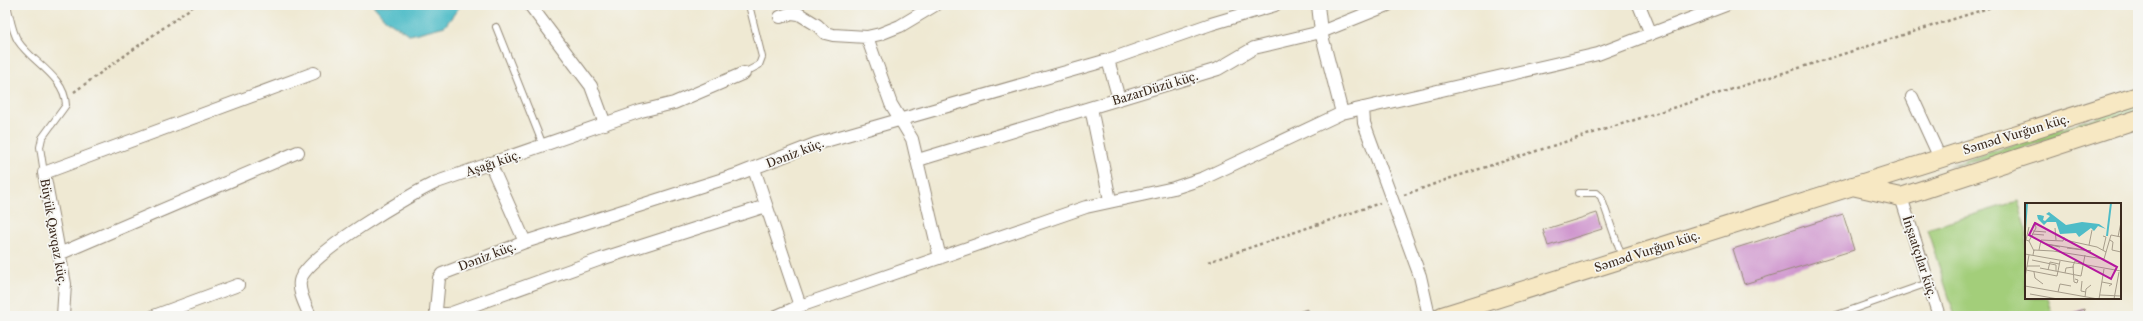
<svg xmlns="http://www.w3.org/2000/svg" width="2143" height="321" font-family="'Libre Caslon Text',serif">
<rect width="100%" height="100%" fill="#f6f6f2"/>
<filter id="ink" filterUnits="userSpaceOnUse"><feTurbulence type="fractalNoise" baseFrequency=".025" numOctaves="2"/><feDisplacementMap in="SourceGraphic" scale="8" xChannelSelector="R" yChannelSelector="G"/><feConvolveMatrix kernelMatrix="1 2 1 2 8 2 1 2 1" color-interpolation-filters="sRGB"/></filter>
<filter id="wash" filterUnits="userSpaceOnUse"><feTurbulence type="fractalNoise" baseFrequency=".012" numOctaves="4" result="noise"/><feDisplacementMap in="SourceGraphic" scale="16" xChannelSelector="R" yChannelSelector="G"/><feGaussianBlur stdDeviation="0.9" result="paint"/><feColorMatrix in="noise" values="0 0 0 0 0 0 0 0 0 0 0 0 0 0 0 0 0 1.4 0 .05"/><feComposite in="paint" operator="in"/></filter>
<g filter="url(#wash)">
<rect width="100%" height="100%" fill="#efe9d3"/>
<path fill="#a3ce7a" stroke="#6f7c4c" d="M2138,103V111L1988,159L1949,166Z
M2018,201L2026,227V298H2048L2053,316H1955L1927,229Z"/>
<path fill="#4ebcc7" stroke="#447372" d="M373,5H461L445,26L410,35L385,19Z"/>
<g id="blocks">
<path fill="#cf95ce" d="M1597,213L1602,229L1548,246L1543,230Z
M1843,214L1854,250L1744,284L1733,249Z
M2084,309L2086,316H2064V315Z"/>
</g>
</g>
<g filter="url(#ink)">
<use href="#blocks" fill-opacity="0" stroke="#958a78" stroke-width="1"/>
<g fill="none" stroke-linecap="round" stroke-linejoin="round">
<g stroke="#958a78" stroke-width="8">
<path id="lane" d="M7,5C10,16 12,32 18,41C31,62 65,76 66,105L42,138L40,147L44,173
M496,27L543,145
M744,73L759,65L762,57L749,5
M1578,193H1597L1601,197L1622,257
M1298,316L1306,313
M1834,316L1928,283"/>
</g>
<g stroke="#958a78" stroke-width="14">
<path id="street" d="M530,5L591,86L605,124
M1318,5L1321,32L1342,113
M1639,5L1651,34
M780,17L792,13L799,14L817,25L825,33L833,35L867,37L880,34L900,26L935,5
M867,37L891,104L912,139L940,258
M1108,60L1119,99
M1912,97L1940,158
M1091,108L1110,200
M1363,108L1364,123L1420,276L1429,316
M918,160L1218,69L1254,48L1321,32L1388,5
M490,163L525,242
M754,169L800,306
M1901,197L1939,316
M766,206L601,259L449,314H441L436,310L439,278L442,274L525,242L736,175L815,144L1108,60L1211,24L1275,5
M59,254L298,152
M63,316L65,284L44,173L314,73
M154,316L238,285
M310,316C306,306 298,292 300,281C305,256 412,193 437,182L641,111L674,103L744,73
M777,316L800,306L1086,207L1174,188L1204,178L1342,113L1598,54L1726,5"/>
</g>
<g stroke="#958a78" stroke-width="20">
<path id="secondary" d="M1852,186L1901,197
M1901,197L2138,119
M1442,316L2138,96"/>
</g>
<path stroke="#958a78" stroke-width="2.5" stroke-dasharray="3 3" stroke-linecap="butt" d="M74,92L195,5
M1404,195L1451,178L1998,5
M1208,262L1380,203"/>
<use href="#lane" stroke="#fff" stroke-width="6"/>
<use href="#street" stroke="#fff" stroke-width="12"/>
<use href="#secondary" stroke="#f7e8c3" stroke-width="18"/>
</g>
</g>
<g text-anchor="middle" dominant-baseline="central" stroke-width="3.5" stroke-linejoin="round" paint-order="stroke">
<g font-size="12" fill="#3b2a1e" stroke="#f6f6f2">
<text transform="translate(1155 88) rotate(-17)">BazarDüzü küç.</text>
<text transform="translate(2016 134) rotate(-17)">Səməd Vurğun küç.</text>
<text transform="translate(795 153) rotate(-21)">Dəniz küç.</text>
<text transform="translate(493 163) rotate(-19)">Aşağı küç.</text>
<text transform="translate(54 232) rotate(80)">Büyük Qavqaz küç.</text>
<text transform="translate(1647 251) rotate(-18)">Səməd Vurğun küç.</text>
<text transform="translate(487 256) rotate(-21)">Dəniz küç.</text>
<text transform="translate(1920 257) rotate(72)">İnşaatçılar küç.</text>
</g>
</g>
<g transform="translate(2025 203)">
<rect width="96" height="96" fill="#efe9d3"/>
<path d="M24,9L41,22L57,19L74,21L81,26L73,23L69,28L66,25L54,34L51,30L35,31L31,19H22L19,22L13,16L12,12H15L19,13L18,17L20,18L25,13L21,11Z" fill="#4ebcc7"/>
<path fill="none" stroke="#4ebcc7" stroke-width="2" d="M0,26L2,0M82,33L86,0"/>
<path fill="none" stroke="#a79d8b" stroke-width="1" d="M8,23L10,19L11,25L4,38L9,48M4,24L1,37L4,38M30,25L31,37M8,28L21,29M7,31L19,32M93,34L96,19M40,37L72,44L81,49M85,37L88,39L87,47L96,49M64,42L67,27M35,44L21,41L66,48L42,45M14,47L16,37L38,38L39,34M78,47L81,34L78,33M0,51L96,68M8,52L9,47L28,48L79,56L86,32L96,34M7,57L31,62V68M2,63H15M15,65L56,73L60,52M1,67L32,73L35,58M23,67L25,59L34,61M9,69L10,75L18,81M40,70L41,65L49,64M0,74L4,52M50,76L53,77L52,80L49,79L48,63L50,58L54,59M57,78L56,88L61,89M77,79L87,81L84,83M0,83L73,96M33,89L35,81L46,83M5,91L33,96M75,92L96,93M60,94L61,86L66,82M74,96L79,66M89,96L94,69"/>
<path fill="#b5179e" fill-opacity="0.15" stroke="#b5179e" stroke-width="2" d="M10,20L92,64L86,76L4,32Z"/>
<rect width="96" height="96" fill="none" stroke="#3b2a1e" stroke-width="2"/>
</g>
<rect width="2143" height="321" fill="none" stroke="#f6f6f2" stroke-width="20"/>
</svg>
